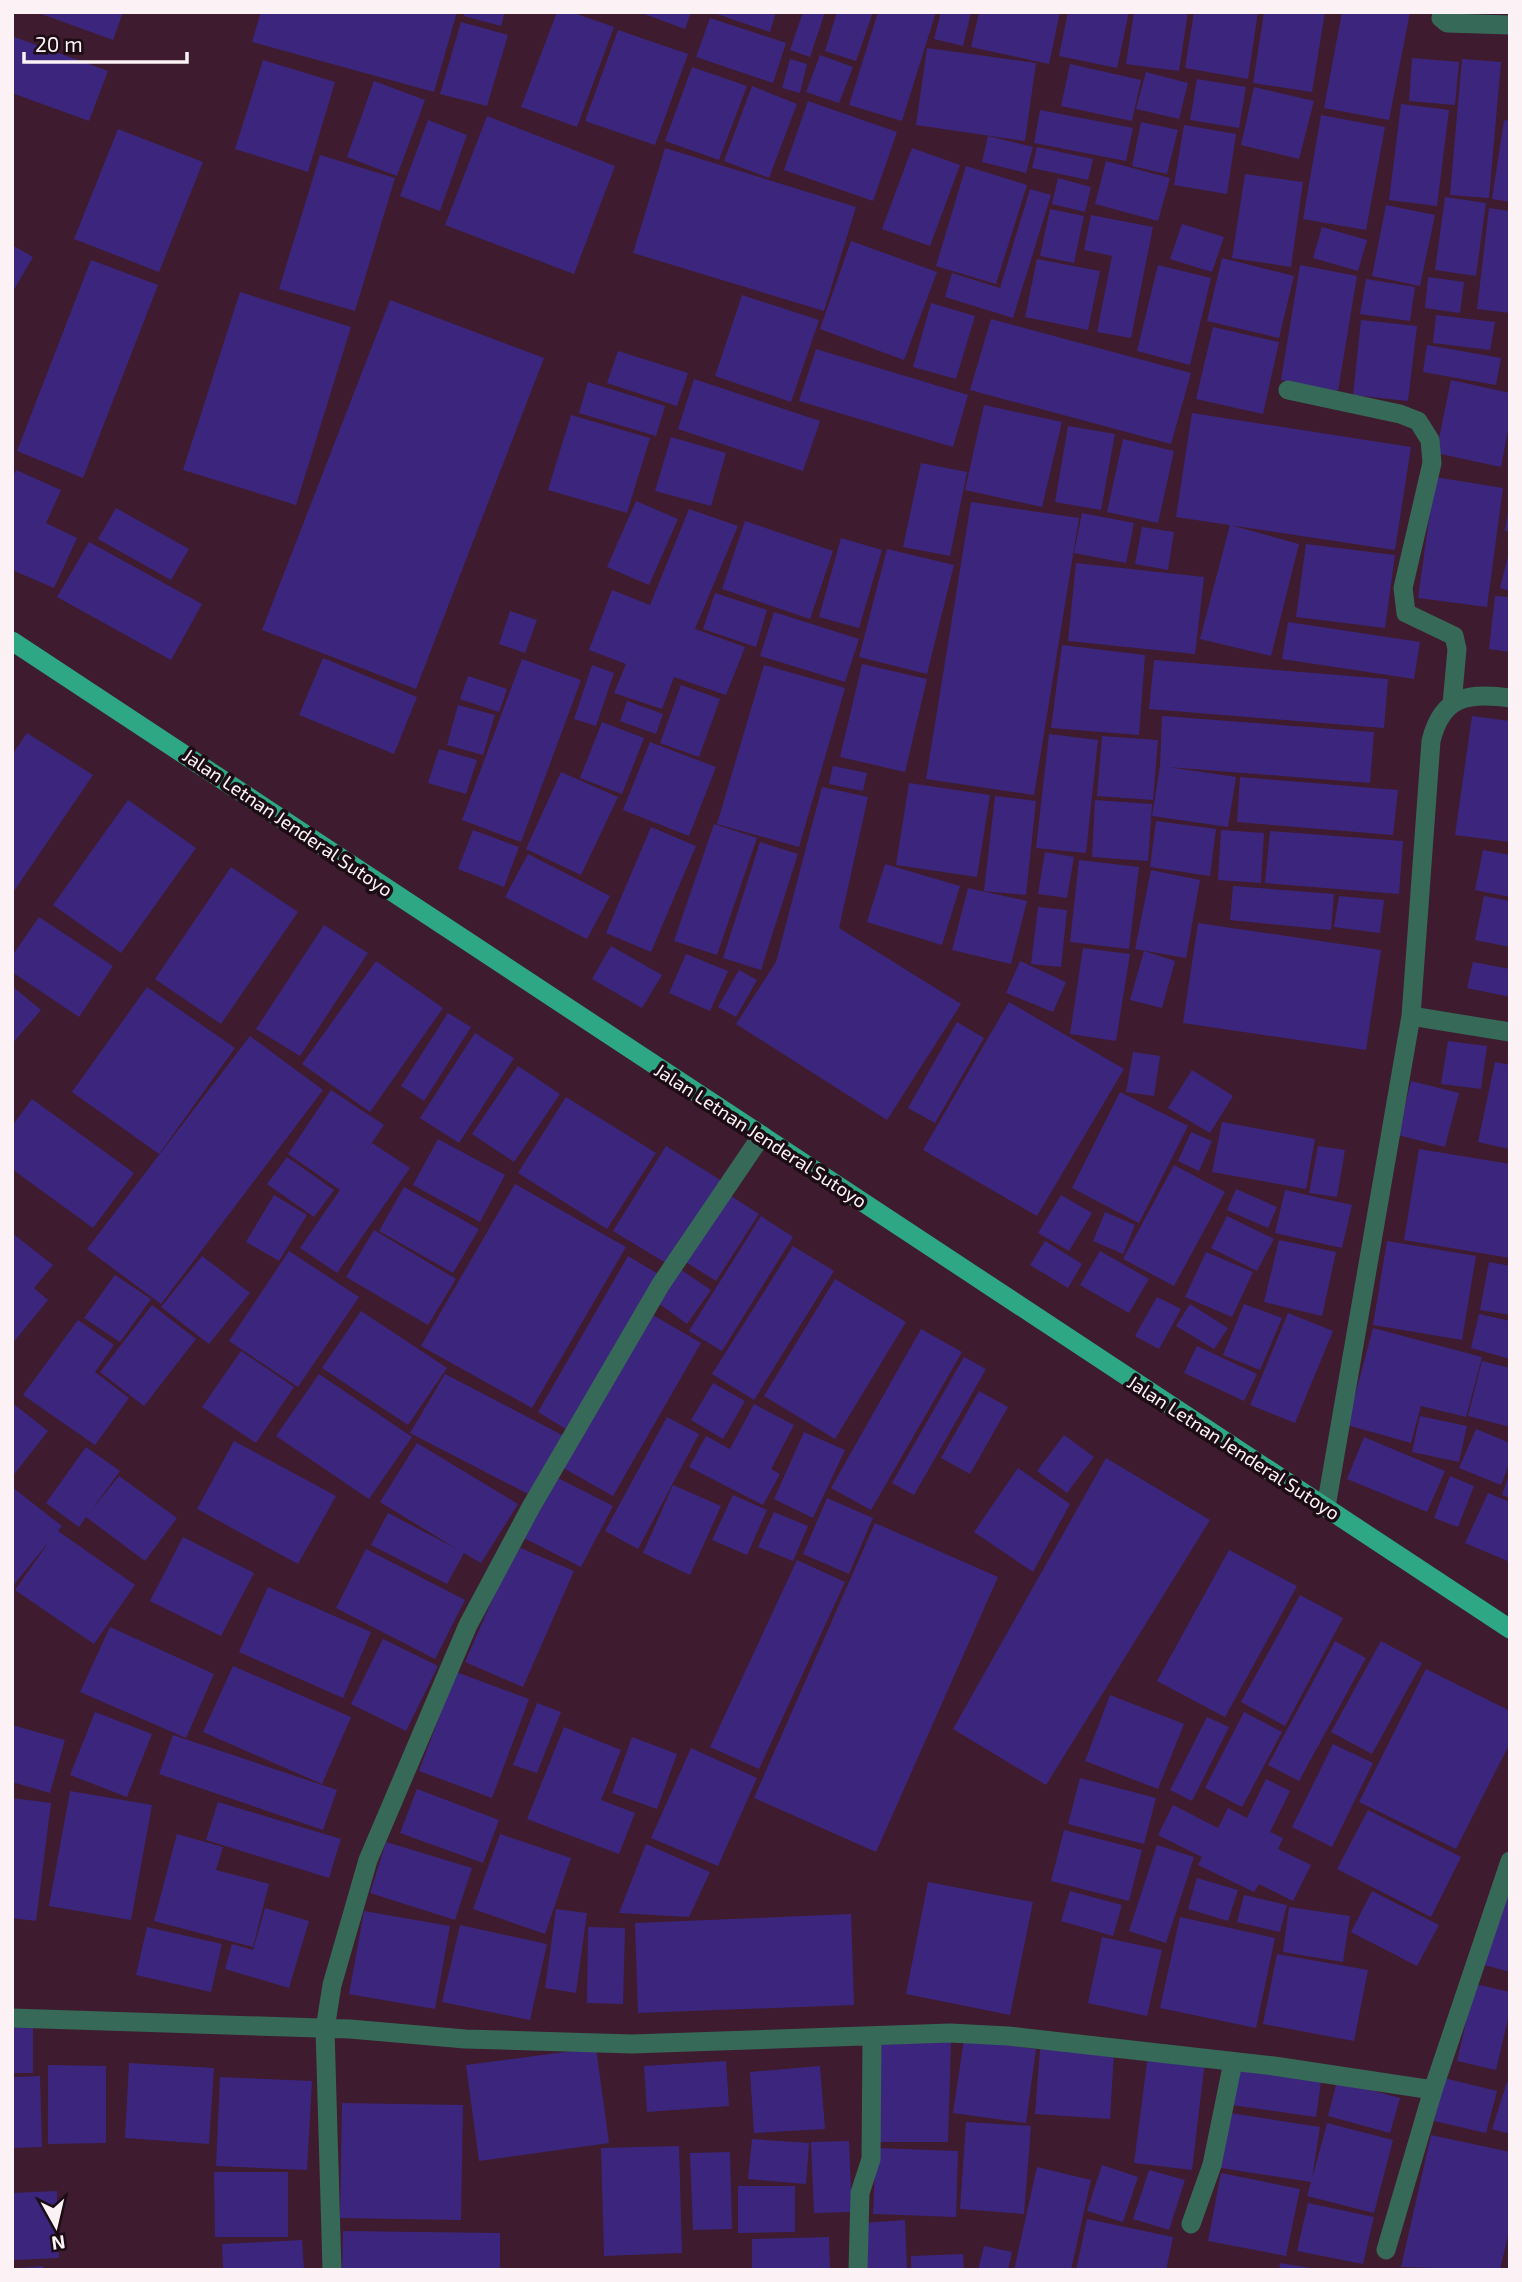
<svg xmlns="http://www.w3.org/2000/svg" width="1522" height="2282" font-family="'Exo 2',sans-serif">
<rect width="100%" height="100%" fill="#3e1b2e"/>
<path fill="#3c267d" d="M36,12H123L113,40Z
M261,12H457L434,92L252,42Z
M465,12H505L501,26L464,16Z
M557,12H571L614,27L577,127L521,107Z
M639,12H691L685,29Z
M711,12H776L770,32Z
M803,12H825L810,57L790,50Z
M837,12H873L856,61L825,51Z
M878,12H936L902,121L849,105Z
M941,12H971L963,46L934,39Z
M979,12H1060L1049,64L971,47Z
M1068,12H1129L1117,68L1059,56Z
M1134,12H1188L1179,71L1126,64Z
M1194,12H1258L1248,79L1185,68Z
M1264,12H1325L1312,92L1253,83Z
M1342,12H1410L1389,120L1324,108Z
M710,18L786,43L773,83L696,57Z
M461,22L508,35L487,106L440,94Z
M618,30L688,54L655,145L585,121Z
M12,36L108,71L89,121L12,93Z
M927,48L1036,63L1025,141L916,125Z
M820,55L853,67L839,103L806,92Z
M1412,58L1459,62L1455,105L1409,101Z
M790,59L807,64L800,93L782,88Z
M1462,59L1501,62L1489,198L1450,195Z
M263,60L335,82L308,172L235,149Z
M1070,64L1141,80L1132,121L1061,106Z
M692,67L747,86L719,160L665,141Z
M1146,72L1188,83L1179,119L1136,109Z
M1197,79L1246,87L1239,128L1190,120Z
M374,81L425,100L397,176L347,157Z
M752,86L797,104L769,178L724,161Z
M1254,87L1314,101L1299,159L1241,145Z
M808,101L897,132L873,201L784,170Z
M1401,104L1449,110L1437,206L1389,200Z
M1040,110L1133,128L1126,161L1034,143Z
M1321,115L1385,127L1366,230L1303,219Z
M487,116L615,166L574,274L445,225Z
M428,120L467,135L440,211L400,196Z
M1504,120L1510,121V202L1492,199Z
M1141,122L1178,130L1167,174L1132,166Z
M1184,125L1236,134L1227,194L1174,185Z
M118,129L203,162L159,272L74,239Z
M988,136L1033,147L1026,173L982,162Z
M1037,147L1093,159L1088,180L1032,168Z
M665,148L856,207L824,311L633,253Z
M912,148L960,165L930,246L882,229Z
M320,155L395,178L355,311L279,289Z
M1106,161L1170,178L1158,221L1095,204Z
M966,166L1027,185L996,284L936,266Z
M1245,174L1303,182L1291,267L1232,258Z
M1058,178L1091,187L1085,212L1052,204Z
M1030,189L1051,195L1013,318L945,297L952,273L1000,288Z
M1445,197L1486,203L1476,276L1435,270Z
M1386,205L1435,215L1420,286L1372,276Z
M1489,208L1510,211V313L1477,309Z
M1050,209L1084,216L1074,263L1040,256Z
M1091,215L1153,227L1131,338L1097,332L1112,256L1084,250Z
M1182,224L1224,237L1212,272L1170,259Z
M1322,227L1367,240L1358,271L1313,258Z
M851,241L937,272L904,360L820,329Z
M12,245L33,257L12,293Z
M1222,258L1294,276L1279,338L1207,321Z
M1037,259L1100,271L1088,330L1025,317Z
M91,260L158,285L83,478L17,451Z
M1158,265L1211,278L1190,365L1137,351Z
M1300,265L1357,276L1338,391L1281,380Z
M1428,277L1464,282L1460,313L1425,308Z
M1366,279L1415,287L1410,321L1360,314Z
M240,292L351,327L296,505L183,470Z
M742,295L819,320L791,402L715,376Z
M390,300L544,358L416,689L262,630Z
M931,303L975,316L956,379L913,367Z
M1436,315L1495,322L1490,350L1433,343Z
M991,319L1191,373L1171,444L970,390Z
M1361,320L1417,326L1408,401L1353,395Z
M1213,327L1279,342L1263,414L1196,399Z
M1427,345L1501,358L1496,385L1423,372Z
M816,349L968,395L953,447L799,401Z
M618,351L688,373L677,406L607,383Z
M694,379L820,421L803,471L678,429Z
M1451,380L1510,393V420L1501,467L1436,453Z
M588,382L665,406L656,436L579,413Z
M984,405L1062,422L1042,507L965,490Z
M1192,413L1411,447L1395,550L1176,517Z
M571,415L650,438L627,513L548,490Z
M1068,426L1115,434L1101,510L1055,502Z
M671,437L726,453L711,506L655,491Z
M1123,439L1174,451L1158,523L1107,512Z
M921,463L967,472L950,556L903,547Z
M16,470L61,490L46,523L77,538L54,588L12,570V478Z
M1435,477L1503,488L1487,607L1418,598Z
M636,501L678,519L649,585L607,567Z
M971,502L1079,518L1034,795L926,779Z
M116,508L189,549L171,580L98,539Z
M689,509L738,526L695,629L745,647L726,695L674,677L662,709L614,693L626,664L589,650L612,590L650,605Z
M1508,511H1510V532L1505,531Z
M1082,513L1134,523L1126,563L1074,553Z
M745,521L833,551L810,619L722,589Z
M1230,525L1299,544L1271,656L1200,639Z
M1142,527L1174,532L1168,570L1135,564Z
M841,538L882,550L859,628L819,617Z
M89,542L202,604L171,660L57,597Z
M1306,544L1395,555L1385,628L1296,617Z
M887,549L954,565L927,674L859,657Z
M1509,552H1510V591L1500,588Z
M1076,563L1204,577L1195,654L1068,641Z
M715,593L767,610L756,647L703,629Z
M1495,596L1510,597V652L1489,649Z
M510,611L537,620L525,653L499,644Z
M774,612L859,639L845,682L760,656Z
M1288,622L1420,642L1414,679L1282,659Z
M1062,645L1145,655L1139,735L1051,728Z
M323,658L417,697L394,754L299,715Z
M522,659L581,680L521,842L462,820Z
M1154,660L1388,679L1384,728L1149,709Z
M862,664L927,679L905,772L840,757Z
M592,665L614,673L596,726L574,719Z
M764,665L845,688L799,847L717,824Z
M468,676L507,689L499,712L460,699Z
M681,685L720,699L699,757L660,743Z
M627,701L663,714L656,734L620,721Z
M458,705L495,715L483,755L447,745Z
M1162,716L1374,732L1370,783L1168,767L1236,777L1228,827L1152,816L1160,766Z
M1472,716L1510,721V842L1455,835Z
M602,722L644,738L622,794L580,778Z
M27,733L93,775L12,894V755Z
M1049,734L1098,740L1086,853L1036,848Z
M1102,736L1158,740L1153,800L1097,796Z
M650,742L716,767L689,836L623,810Z
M439,749L477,760L466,794L428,783Z
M833,766L867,773L863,791L829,784Z
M561,772L618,797L581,875L526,849Z
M1240,777L1398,790L1393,835L1237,822Z
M909,783L990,795L977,877L896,865Z
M822,787L868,797L839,928L961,1004L887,1120L736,1024L776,962Z
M995,796L1036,801L1026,895L984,891Z
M128,800L196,848L121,953L53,905Z
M1095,800L1152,804L1148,861L1092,857Z
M1156,821L1216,829L1210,876L1150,867Z
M714,824L757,838L717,955L674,941Z
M651,827L696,846L651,952L606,933Z
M473,830L519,847L504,887L458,869Z
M1221,830L1264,833L1261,883L1218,880Z
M1270,831L1403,841L1399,894L1265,883Z
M760,842L798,854L761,970L723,958Z
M1483,850L1510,855V897L1475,890Z
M1045,852L1074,857L1067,898L1038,894Z
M528,854L610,896L587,939L505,897Z
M1079,860L1139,867L1129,949L1070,942Z
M885,864L960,886L942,945L867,922Z
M231,867L298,912L221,1024L155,979Z
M1151,870L1200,880L1186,958L1135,949Z
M1233,886L1334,894L1331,930L1230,920Z
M968,888L1027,901L1011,964L952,950Z
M1339,896L1384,900L1380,933L1334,927Z
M1484,896L1510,901V947L1475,940Z
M1038,907L1067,910L1061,967L1031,964Z
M39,917L113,966L79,1017L12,972V956Z
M1198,923L1381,950L1366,1050L1183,1023Z
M324,925L368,953L300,1056L256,1029Z
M611,946L662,975L642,1008L592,979Z
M1083,948L1130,954L1116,1041L1070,1034Z
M1144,951L1175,961L1162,1008L1130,1000Z
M686,954L728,971L710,1011L669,993Z
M376,961L443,1008L370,1112L302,1064Z
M1020,961L1066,982L1053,1012L1006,993Z
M1473,962L1510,969V997L1467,988Z
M739,970L757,980L736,1017L718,1007Z
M12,986L41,1010L12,1044Z
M147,987L235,1048L159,1154L72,1092Z
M1009,1002L1124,1069L1037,1216L923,1150Z
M448,1013L471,1027L424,1101L401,1086Z
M957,1022L984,1038L935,1123L908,1108Z
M475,1033L514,1058L459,1143L420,1118Z
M250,1036L323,1090L161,1304L87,1249Z
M1448,1041L1487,1046L1481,1089L1441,1084Z
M1133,1052L1160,1056L1154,1096L1126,1092Z
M1495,1062L1510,1065L1509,1149L1478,1142Z
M518,1066L560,1094L514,1162L472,1134Z
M1192,1070L1233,1096L1210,1133L1168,1108Z
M1411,1081L1459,1093L1445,1147L1398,1135Z
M331,1090L384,1125L362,1157L372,1143L410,1168L337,1273L300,1248L340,1190L288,1154Z
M1120,1092L1188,1126L1139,1223L1072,1188Z
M566,1097L656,1153L607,1229L518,1173Z
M32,1099L134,1173L93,1228L12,1169V1126Z
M1222,1122L1315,1139L1306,1189L1212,1172Z
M1191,1132L1212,1141L1199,1171L1178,1161Z
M438,1139L505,1175L480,1222L413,1185Z
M666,1146L722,1181L669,1265L613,1231Z
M1318,1146L1345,1150L1337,1197L1309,1193Z
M1419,1149L1510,1164V1258L1404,1240Z
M287,1157L334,1190L314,1217L267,1184Z
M1174,1165L1225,1192L1174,1286L1123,1259Z
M515,1184L626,1247L532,1408L421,1346Z
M404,1187L479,1229L453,1273L379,1231Z
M1236,1189L1277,1207L1268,1228L1227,1210Z
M1285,1190L1352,1205L1342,1248L1275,1233Z
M728,1194L759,1214L716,1281L684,1261Z
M274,1195L307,1215L279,1261L246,1242Z
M1061,1195L1092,1213L1069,1251L1038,1233Z
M1105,1212L1135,1225L1123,1254L1093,1241Z
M761,1216L793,1237L722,1351L689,1331Z
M1227,1216L1274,1239L1257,1271L1211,1248Z
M374,1230L456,1279L428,1325L346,1277Z
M12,1233L53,1265L34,1288L48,1300L12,1344Z
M1279,1240L1336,1252L1322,1316L1264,1302Z
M1045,1241L1082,1264L1068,1288L1030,1265Z
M1387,1241L1476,1256L1462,1340L1373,1325Z
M793,1246L834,1271L754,1400L712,1374Z
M289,1251L359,1297L298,1387L229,1341Z
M1100,1251L1149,1279L1129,1313L1080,1285Z
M1206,1252L1253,1272L1232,1317L1185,1297Z
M202,1256L250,1293L209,1344L161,1307Z
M628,1256L660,1275L569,1431L538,1412Z
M1489,1262L1510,1266V1315L1480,1310Z
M677,1267L711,1290L687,1324L654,1300Z
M115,1275L151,1299L120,1342L84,1318Z
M835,1279L906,1322L835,1439L764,1396Z
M1157,1297L1181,1309L1159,1349L1135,1336Z
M1190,1304L1228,1328L1214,1349L1176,1326Z
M1244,1304L1282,1318L1260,1370L1223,1355Z
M152,1305L196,1339L144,1406L100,1372Z
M361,1311L447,1368L408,1425L322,1368Z
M646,1311L701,1343L613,1496L558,1465Z
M1288,1313L1333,1331L1295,1423L1250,1405Z
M1479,1314L1510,1321V1359L1471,1348Z
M78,1320L114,1345L95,1372L129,1398L95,1445L23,1395Z
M1373,1328L1482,1357L1466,1417L1421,1406L1411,1443L1347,1425Z
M921,1329L962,1352L871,1510L831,1488Z
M1197,1346L1257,1374L1244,1401L1184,1373Z
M241,1351L294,1387L256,1443L202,1407Z
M964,1357L986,1369L914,1495L892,1483Z
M1482,1361L1510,1368V1427L1468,1416Z
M319,1374L412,1437L369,1499L276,1436Z
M445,1374L564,1436L532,1496L410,1433Z
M713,1383L745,1401L723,1439L691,1420Z
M979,1391L1008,1407L970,1474L941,1458Z
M754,1404L794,1425L771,1469L780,1474L763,1505L689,1467L706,1436L730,1449Z
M15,1405L48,1431L12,1477V1408Z
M1420,1416L1467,1426L1459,1462L1412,1452Z
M667,1417L699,1434L638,1549L605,1531Z
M1476,1429L1510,1443V1462L1501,1485L1459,1468Z
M804,1432L845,1450L813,1518L774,1499Z
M1064,1435L1094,1457L1067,1493L1037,1471Z
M1364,1437L1445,1471L1427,1512L1347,1479Z
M234,1441L336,1496L298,1564L197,1509Z
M417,1443L518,1504L481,1563L464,1553L447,1584L371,1545L388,1513L457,1549L380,1502Z
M86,1447L120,1471L90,1512L119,1476L177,1518L145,1561L86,1517L79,1527L46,1503Z
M1106,1458L1210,1520L1046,1785L953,1729Z
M1018,1468L1070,1504L1033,1572L974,1532Z
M1509,1475H1510V1498L1502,1495Z
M1450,1476L1474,1486L1458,1527L1434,1518Z
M556,1477L613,1506L581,1567L524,1538Z
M673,1485L721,1506L690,1575L643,1553Z
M12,1487L62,1526L58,1531L135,1585L94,1644L15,1590L51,1539L12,1587Z
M1488,1493L1510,1502V1562L1465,1543Z
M733,1495L767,1510L747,1555L712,1540Z
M827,1498L873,1518L849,1574L803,1554Z
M774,1512L808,1526L793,1561L758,1547Z
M875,1523L998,1577L876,1852L754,1798Z
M183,1537L254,1573L221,1636L150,1601Z
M516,1546L574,1571L523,1687L465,1662Z
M366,1549L465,1600L435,1659L336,1608Z
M1229,1550L1297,1586L1225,1717L1157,1681Z
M797,1560L845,1582L759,1769L710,1747Z
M268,1587L371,1632L343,1698L239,1652Z
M1300,1595L1343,1618L1285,1726L1241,1702Z
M110,1627L214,1674L186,1738L80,1692Z
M383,1639L438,1666L406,1731L351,1704Z
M1335,1641L1366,1658L1299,1781L1268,1765Z
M1381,1641L1422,1663L1372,1754L1331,1732Z
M233,1666L351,1717L322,1784L203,1732Z
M1426,1669L1510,1711V1743L1456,1849L1359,1802Z
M456,1672L529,1699L492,1798L419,1771Z
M1110,1695L1184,1724L1158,1789L1085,1761Z
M537,1703L561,1712L537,1773L513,1765Z
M95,1712L152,1734L127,1797L70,1775Z
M1244,1712L1282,1732L1242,1807L1205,1788Z
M1207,1717L1229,1727L1192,1801L1170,1790Z
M12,1725L65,1740L50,1793L12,1782Z
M564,1727L621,1750L601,1800L635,1813L619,1854L527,1819Z
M173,1735L337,1790L323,1830L159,1774Z
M632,1737L677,1754L657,1809L612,1793Z
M1333,1744L1373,1763L1332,1847L1292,1827Z
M691,1748L757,1778L718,1866L651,1838Z
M1080,1778L1156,1798L1144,1844L1068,1824Z
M1266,1779L1290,1791L1270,1832L1283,1838L1278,1849L1311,1865L1293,1901L1259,1884L1254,1892L1198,1865L1202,1857L1158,1835L1173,1805L1218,1828L1228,1808L1247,1818Z
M417,1789L499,1820L483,1863L400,1833Z
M70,1791L152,1805L131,1920L49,1906Z
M12,1798L51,1803L36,1921L12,1918Z
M218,1802L341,1839L329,1878L206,1840Z
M1368,1810L1461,1857L1431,1917L1337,1869Z
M1064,1830L1142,1850L1129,1901L1051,1881Z
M177,1834L223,1847L216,1870L269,1884L253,1947L154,1921Z
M500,1834L571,1858L545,1934L473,1909Z
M386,1842L472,1868L455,1920L370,1893Z
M646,1844L710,1872L689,1917L619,1913Z
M1157,1845L1194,1857L1166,1943L1129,1931Z
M1510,1872V1972L1477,1963Z
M1197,1878L1238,1890L1228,1921L1188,1909Z
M928,1882L1033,1902L1010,2015L906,1994Z
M1070,1891L1122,1905L1113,1936L1061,1921Z
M1372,1891L1439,1925L1417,1966L1351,1932Z
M1244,1895L1287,1905L1280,1932L1237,1922Z
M1289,1907L1350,1916L1343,1962L1283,1952Z
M265,1908L309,1921L289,1988L225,1969L232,1944L253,1950Z
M556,1909L587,1913L576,1993L545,1988Z
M364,1911L450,1926L435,2009L349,1994Z
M851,1914L854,2005L638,2013L635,1923Z
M1180,1917L1275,1938L1256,2028L1160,2008Z
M460,1925L547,1944L530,2020L442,2002Z
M147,1927L222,1944L211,1992L136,1975Z
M588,1927L625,1928L623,2004L587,2003Z
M1102,1937L1162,1950L1147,2016L1088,2003Z
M1277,1954L1368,1970L1354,2041L1263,2024Z
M1475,1984L1510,1992V2010L1496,2070L1457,2061Z
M12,2025H33V2073H12Z
M964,2039L1036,2049L1026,2123L953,2113Z
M951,2042L948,2142H875L877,2043Z
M596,2048L609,2143L479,2161L466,2065Z
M1040,2049L1114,2053L1110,2119L1035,2114Z
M1148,2055L1205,2061L1192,2170L1134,2163Z
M726,2061L729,2106L647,2112L644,2066Z
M129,2063L214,2068L209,2144L125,2138Z
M1238,2064L1322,2075L1316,2117L1232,2105Z
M48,2065L106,2066V2143L48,2144Z
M820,2066L825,2129L754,2133L750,2072Z
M40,2076L42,2147L12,2148V2077Z
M220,2077L312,2081L307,2170L216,2166Z
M1444,2078L1497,2091L1486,2133L1434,2121Z
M1337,2081L1400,2098L1390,2133L1328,2116Z
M1507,2082L1510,2083V2134L1492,2129Z
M342,2103L463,2105L461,2220L340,2218Z
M1224,2112L1320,2127L1312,2179L1327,2123L1393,2140L1374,2213L1307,2196L1311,2182L1215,2167Z
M966,2122L1031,2126L1024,2214L960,2209Z
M1431,2135L1510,2152V2227L1500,2270L1401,2267Z
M752,2139L809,2143L806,2184L748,2179Z
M849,2141L852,2212L814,2213L811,2142Z
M679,2146L682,2253L604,2256L601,2148Z
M876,2148L958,2151L956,2217L873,2214Z
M730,2152L732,2229L693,2230L690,2153Z
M1102,2165L1138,2177L1123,2222L1087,2211Z
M1037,2167L1091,2180L1071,2270H1014Z
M1149,2170L1185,2180L1169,2230L1133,2219Z
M214,2172H288V2237H215Z
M1221,2173L1300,2189L1286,2256L1208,2241Z
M738,2186H795V2232L738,2233Z
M57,2191L59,2258L12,2260V2193Z
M1308,2203L1374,2217L1363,2264L1297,2251Z
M1087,2219L1173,2237L1166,2270H1076Z
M905,2220L907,2270H866L863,2223Z
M343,2231L500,2233V2270H342Z
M829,2237L830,2270H752V2239Z
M302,2240L304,2270H223L222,2244Z
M984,2246L1012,2252L1008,2270H978Z
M963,2254L964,2270H911V2256Z
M1280,2263L1311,2268V2270H1279Z
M43,2266V2270H20V2268Z"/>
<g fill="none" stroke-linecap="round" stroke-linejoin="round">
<path stroke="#366957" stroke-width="19" d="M1442,12L1441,18L1447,23L1510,25
M1288,390L1400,414L1418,421L1430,440L1432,463L1403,588L1406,613L1454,636L1457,649L1452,704
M1411,1016L1431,741C1442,696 1468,692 1510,698
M1326,1507L1411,1016L1510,1032
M12,2018L350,2029L465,2039L632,2044L950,2033L1008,2036L1274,2066L1433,2090
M1191,2224L1212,2165L1233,2062
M1386,2250L1433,2090L1510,1861
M332,2270L325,2029L332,1985L368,1860L468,1625L531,1507L661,1284L762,1135
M858,2270L860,2193L871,2159L872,2036"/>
<path stroke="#2da784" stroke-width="19" d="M12,641L1510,1629"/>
</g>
<g text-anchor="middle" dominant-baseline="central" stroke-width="7" stroke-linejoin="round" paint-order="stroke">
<g font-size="19" fill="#fcf2f6" stroke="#1c0c14">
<text transform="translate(288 822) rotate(34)">Jalan Letnan Jenderal Sutoyo</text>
<text transform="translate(761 1135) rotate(33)">Jalan Letnan Jenderal Sutoyo</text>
<text transform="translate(1234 1447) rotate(33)">Jalan Letnan Jenderal Sutoyo</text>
</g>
</g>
<rect width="1522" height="2282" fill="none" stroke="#fcf2f6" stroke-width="28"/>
<g transform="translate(56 2226) rotate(172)" stroke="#1c0c14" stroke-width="5" paint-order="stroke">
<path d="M0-5L12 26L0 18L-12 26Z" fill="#fcf2f6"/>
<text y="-10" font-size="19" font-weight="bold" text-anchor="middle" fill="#fcf2f6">N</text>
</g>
<path d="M24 52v10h163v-10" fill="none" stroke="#fcf2f6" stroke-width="3.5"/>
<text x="35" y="52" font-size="21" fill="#fcf2f6" stroke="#1c0c14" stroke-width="5" paint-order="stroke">20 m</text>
</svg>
